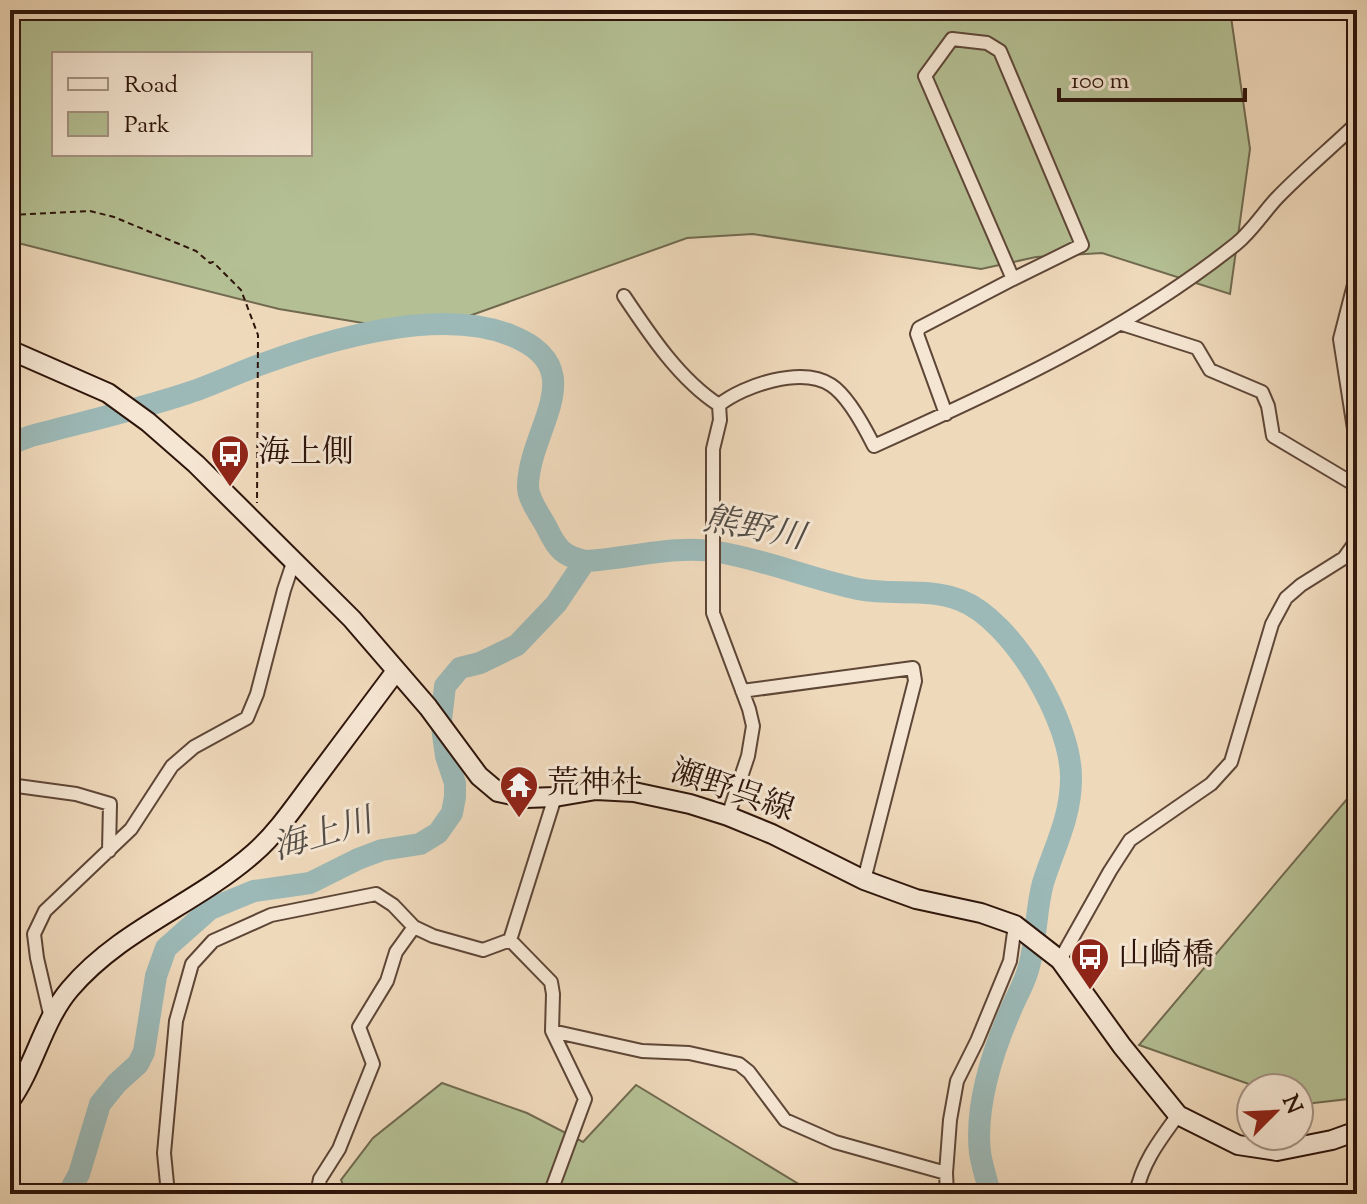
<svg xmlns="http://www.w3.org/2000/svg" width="1367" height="1204" font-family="'Sorts Mill Goudy','Noto Serif JP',serif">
<rect width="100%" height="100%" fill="#efd9bb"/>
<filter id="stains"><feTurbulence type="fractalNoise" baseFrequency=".0025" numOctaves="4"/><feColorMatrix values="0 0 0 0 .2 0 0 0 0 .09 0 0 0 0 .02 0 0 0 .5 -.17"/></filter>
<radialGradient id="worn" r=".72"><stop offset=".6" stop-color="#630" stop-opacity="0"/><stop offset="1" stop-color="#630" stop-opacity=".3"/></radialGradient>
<path fill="#b4c094" stroke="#716a50" stroke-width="2" fill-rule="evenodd" d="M10,10H1230L1250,149L1230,294L1102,253L1036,257L981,269L753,234L687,238L455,321L375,325L279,309L10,241ZM54,54H310V154H54Z
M1357,794V1098L1305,1104L1299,1102V1088H1260L1139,1045L1347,799Z
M442,1083L527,1113L583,1142L636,1085L815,1194H347L341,1180L373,1138Z"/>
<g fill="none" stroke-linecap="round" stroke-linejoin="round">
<path stroke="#9cb9b7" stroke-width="22" d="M10,444L31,436C83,422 137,410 188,393C213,385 237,373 262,364C330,339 439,307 510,335C594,368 530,426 528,485C527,499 541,516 547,528C557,549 563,556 585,561C627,559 677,544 718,552C766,560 811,579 858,589C893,596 927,587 960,600C1013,620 1072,723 1071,779C1071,817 1054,848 1043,883C1035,912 1037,944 1027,973C1023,986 1015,999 1010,1012C992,1053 975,1107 980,1153C982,1166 987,1180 990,1194
M68,1194L79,1174L100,1104L117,1083L138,1064L144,1052L156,976L166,948L210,909L254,891L310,883L358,859L382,850L420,844L438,833L452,813L455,797V783L446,756L441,720L445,686L460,668L480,663L517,645L556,604L585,561"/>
<g stroke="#5e4637" stroke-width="16">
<path id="street" d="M952,39L987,43L1000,51L1082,245L1013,279L925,76Z
M1357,273L1340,339L1357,448
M624,296C650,335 680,380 719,405
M1122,324L1197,348L1210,370L1262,392L1268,406L1273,436L1357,486
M719,405C744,385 802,366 831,385C848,396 865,428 874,446C1001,389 1127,331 1236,244C1252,231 1263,213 1277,198C1302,172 1331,148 1357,123
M719,405L720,420L713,449V613L749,709L753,726L748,756L728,816
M946,414L917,334L919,328L1013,279
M742,691L913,668L915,681L864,880
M10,785L76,794L110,804L109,851
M510,940L551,982L553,994L552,1031L585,1099L550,1194
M1060,960L1110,871L1130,840L1211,784L1231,762L1272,624L1286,598L1301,585L1344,558L1357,540
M50,1014L37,958L34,934L45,911L131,829L172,766L194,747L247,718L257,694L284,590L294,560
M552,1031L642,1051L689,1053L739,1064L749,1072L785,1120L835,1142L946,1173
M168,1194L164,1153L176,1021L192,964L213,941L271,915L376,894L393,905L414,927L433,936L483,950L510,940L555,797
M317,1194L320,1179L339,1149L373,1064L359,1027L387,981L396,952L414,927
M947,1194L946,1173L950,1120L957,1081L977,1041L1010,961L1015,925
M1136,1194C1142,1163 1159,1141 1178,1115"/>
</g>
<g stroke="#2e150b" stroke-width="22">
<path id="secondary" d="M10,350L108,393L148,422L196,464L352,619L428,707L479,776L498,792L526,798L555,797L596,790L634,792L690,804L728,816L772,834L864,880L916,899L981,913L1015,925L1060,960L1122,1046L1178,1115L1238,1145L1277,1151L1332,1140L1357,1131
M10,1101C35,1066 42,1022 70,989C121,929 196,904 254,853C278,832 297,803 316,778C343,742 369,707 396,671"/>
</g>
<path stroke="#2e150b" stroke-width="2" stroke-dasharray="6 4" stroke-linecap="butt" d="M10,215L90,211L114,217L196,251L210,263L213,262L241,290L258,335L257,503"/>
<use href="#street" stroke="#f5e6d3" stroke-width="12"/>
<use href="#secondary" stroke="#f5e6d3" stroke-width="18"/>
</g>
<defs>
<g id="bus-pin" transform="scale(2)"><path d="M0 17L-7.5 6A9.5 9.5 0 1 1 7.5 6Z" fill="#8f2418" stroke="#f5e6d3"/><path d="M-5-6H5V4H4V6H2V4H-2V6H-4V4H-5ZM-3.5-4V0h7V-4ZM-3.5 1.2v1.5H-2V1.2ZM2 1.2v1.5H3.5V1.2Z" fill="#fff"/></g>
<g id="temple-pin" transform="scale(2)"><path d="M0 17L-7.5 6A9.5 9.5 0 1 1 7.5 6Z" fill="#8f2418" stroke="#f5e6d3"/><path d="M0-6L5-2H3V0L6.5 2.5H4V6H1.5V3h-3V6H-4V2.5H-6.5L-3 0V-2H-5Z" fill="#fff"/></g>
</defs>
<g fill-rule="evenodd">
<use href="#bus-pin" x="230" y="454"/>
<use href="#temple-pin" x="519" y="785"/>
<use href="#bus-pin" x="1090" y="957"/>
</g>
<g text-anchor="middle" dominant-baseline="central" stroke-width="6" stroke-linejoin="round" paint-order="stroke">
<g font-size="32" fill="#2e150b" stroke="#f5e6d3" text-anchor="start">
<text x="258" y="454">海上側</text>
<text x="547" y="785">荒神社</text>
<text x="1118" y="957">山崎橋</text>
</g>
<g font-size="32" fill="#2e150b" stroke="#f5e6d3">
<text transform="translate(732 792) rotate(19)">瀬野呉線</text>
</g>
<g font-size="34" font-style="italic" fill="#544e47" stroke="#f5e6d3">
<text transform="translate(754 530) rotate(11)">熊野川</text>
<text transform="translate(323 836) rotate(-17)">海上川</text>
</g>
</g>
<rect width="1367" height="1204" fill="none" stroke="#efd9bb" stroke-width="40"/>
<rect x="12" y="12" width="1343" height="1180" fill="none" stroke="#2e150b" stroke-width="4"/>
<rect x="20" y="20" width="1327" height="1164" fill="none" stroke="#2e150b" stroke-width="2"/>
<rect x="52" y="52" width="260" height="104" fill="#f5e6d3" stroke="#a59283" stroke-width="2"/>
<rect x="68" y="78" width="40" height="12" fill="#f5e6d3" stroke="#a59283" stroke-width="2"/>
<text x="124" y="92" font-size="24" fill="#2e150b">Road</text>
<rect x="68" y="112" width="40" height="24" fill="#b4c094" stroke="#a59283" stroke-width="2"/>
<text x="124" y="132" font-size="24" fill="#2e150b">Park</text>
<g transform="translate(1275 1112) rotate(66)"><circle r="38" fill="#f5e6d3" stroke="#a59283" stroke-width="2"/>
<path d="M0-6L14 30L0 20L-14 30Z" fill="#8f2418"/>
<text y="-12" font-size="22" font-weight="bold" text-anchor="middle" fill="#2e150b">N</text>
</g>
<path d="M1059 88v12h186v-12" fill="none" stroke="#2e150b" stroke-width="4"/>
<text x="1071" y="88" font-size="24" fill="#2e150b" stroke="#f5e6d3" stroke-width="6" paint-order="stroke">100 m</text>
<rect width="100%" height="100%" filter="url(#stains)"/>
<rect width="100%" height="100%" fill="url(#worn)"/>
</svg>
